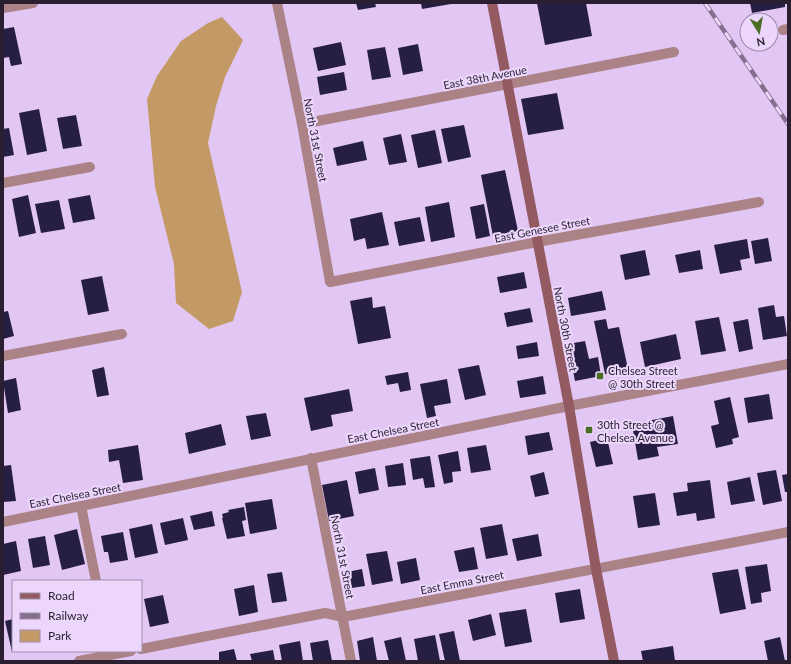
<svg xmlns="http://www.w3.org/2000/svg" width="791" height="664" font-family="Lato,sans-serif">
<rect width="100%" height="100%" fill="#e2c7f5"/>
<path fill="#c39965" d="M222,17L243,40L225,77L216,106L208,143L242,292L233,321L209,329L176,303L174,264L155,187L147,99L157,76L181,41L208,23Z"/>
<path fill="#271e44" d="M356,3H375L376,7L358,10Z
M421,3H451V4L422,9Z
M537,3H586L592,36L545,45Z
M750,3H785V7L752,13Z
M14,27L22,64L11,66L9,57L3,58V29Z
M341,42L346,65L318,71L313,48Z
M418,44L423,71L403,75L398,48Z
M385,47L391,77L372,80L367,50Z
M344,72L347,90L320,95L317,77Z
M557,93L564,129L528,135L521,99Z
M39,109L47,151L27,155L19,113Z
M76,115L82,146L63,149L57,118Z
M464,125L471,157L448,162L441,129Z
M9,128L14,155L3,157V129Z
M435,130L442,163L418,168L411,135Z
M401,134L407,162L389,165L383,138Z
M363,141L367,160L337,166L333,148Z
M505,170L518,231L493,236L481,175Z
M28,195L36,233L19,237L12,199Z
M90,195L95,219L73,223L68,199Z
M59,200L65,229L41,233L35,204Z
M449,202L455,237L431,242L425,207Z
M484,204L490,236L476,239L470,207Z
M382,212L389,245L367,249L365,238L354,241L350,219Z
M420,217L425,241L399,246L394,222Z
M768,238L772,261L755,264L751,241Z
M747,239L750,258L740,260L742,270L720,274L714,245Z
M645,250L650,275L625,280L620,255Z
M700,250L703,269L679,273L675,255Z
M524,272L527,288L500,293L497,277Z
M102,276L109,311L88,315L81,280Z
M602,291L606,310L571,316L568,298Z
M372,297L373,308L385,306L391,338L358,344L350,301Z
M774,305L776,317L784,316L787,336L763,340L758,308Z
M530,308L533,322L507,327L504,313Z
M8,311L14,336L3,339V312Z
M719,317L726,351L701,355L695,321Z
M606,319L608,329L619,327L628,369L605,374L594,321Z
M748,319L753,349L739,352L733,322Z
M676,334L681,359L645,367L640,342Z
M585,341L589,359L598,357L601,376L575,381L568,344Z
M537,342L539,356L518,359L516,346Z
M479,365L486,395L465,400L458,369Z
M104,367L109,395L97,397L92,370Z
M408,372L411,390L400,392L398,383L387,385L385,376Z
M543,376L546,394L520,398L517,381Z
M16,378L21,410L8,413L3,381Z
M447,379L451,403L434,406L436,416L427,418L420,384Z
M349,389L353,411L331,415L333,426L311,431L304,398Z
M769,394L773,419L748,423L744,398Z
M730,397L739,437L732,439L733,444L716,448L711,426L719,424L714,401Z
M266,413L271,436L251,440L246,416Z
M673,416L678,444L657,447L659,456L638,460L632,424Z
M221,424L226,445L189,454L185,433Z
M549,432L553,450L528,455L525,436Z
M607,438L613,464L596,467L590,442Z
M138,445L143,480L123,483L119,460L109,462L108,450Z
M486,445L491,470L471,473L467,448Z
M458,451L461,471L452,472L453,482L444,484L438,455Z
M430,456L435,487L425,488L423,478L413,480L410,459Z
M403,463L406,485L388,487L385,466Z
M11,465L16,501L3,502V466Z
M375,468L379,490L359,494L355,472Z
M776,470L782,501L763,505L757,473Z
M544,472L549,494L535,497L530,476Z
M788,474V492H785L782,475Z
M750,477L755,501L731,505L727,482Z
M347,480L354,516L329,521L322,485Z
M710,480L715,518L697,521L696,513L677,516L673,493L688,491L687,483Z
M655,493L660,525L638,528L633,496Z
M272,499L277,529L250,534L245,503Z
M244,507L246,520L242,521L245,536L227,539L222,518H223L222,514L229,512L228,510Z
M212,511L215,526L194,530L190,516Z
M183,518L188,540L165,545L160,523Z
M152,524L158,553L135,558L129,529Z
M502,524L508,555L486,559L480,528Z
M77,529L85,564L62,570L54,535Z
M123,532L128,560L110,563L108,552H104L101,536Z
M538,534L542,556L517,561L512,539Z
M45,536L50,565L33,568L28,539Z
M16,541L21,571L3,575V544Z
M474,547L478,569L459,572L454,551Z
M387,551L393,581L372,585L366,554Z
M416,558L420,580L401,584L397,562Z
M767,564L771,591L761,593L762,602L751,604L745,567Z
M362,569L365,586L345,589L342,573Z
M738,569L746,609L720,614L712,573Z
M282,572L287,601L272,603L267,574Z
M254,585L258,612L239,616L234,589Z
M580,589L585,619L560,623L555,593Z
M163,595L169,623L150,627L144,599Z
M526,609L532,642L505,647L499,613Z
M491,614L496,635L473,641L468,620Z
M13,619V652H12L5,621Z
M454,631L460,661H445L439,634Z
M435,635L440,661H418L414,639Z
M373,637L377,661H360L357,641Z
M401,637L406,661H389L384,641Z
M780,637L785,661H768L764,641Z
M328,640L332,661H313L310,643Z
M300,641L303,661H282L279,645Z
M673,646L675,661H643L641,651Z
M234,649L237,661H219V652Z
M273,650L275,661H252L250,654Z"/>
<g fill="none" stroke-linecap="round" stroke-linejoin="round">
<path stroke="#ab8286" stroke-width="10" d="M277,3L302,124L330,282L537,242L759,202
M3,8L33,3
M783,30L788,29
M302,124L674,52
M3,183L90,167
M3,356L122,334
M311,458L351,661
M81,506L96,581
M3,522L569,406L788,364
M141,649L325,613L343,617L788,532
M79,661L131,651"/>
<path stroke="#945a62" stroke-width="10" d="M492,3L569,406L596,569L614,661"/>
<g stroke="#82708e" stroke-width="4.5">
<path id="rail" d="M705,3L788,124"/>
</g>
<use href="#rail" stroke="#ecd6fb" stroke-width="3" stroke-dasharray="9" stroke-linecap="butt"/>
</g>
<g fill="#496d25" stroke="#ecd6fb" stroke-width="1.5">
<rect x="596" y="372" width="8" height="8" rx="2"/>
<rect x="585" y="426" width="8" height="8" rx="2"/>
</g>
<g text-anchor="middle" dominant-baseline="central" stroke-width="4" stroke-linejoin="round" paint-order="stroke">
<g font-size="11" fill="#291f30" stroke="#ecd6fb">
<text transform="translate(485 77) rotate(-11)">East 38th Avenue</text>
<text transform="translate(316 140) rotate(79)">North 31st Street</text>
<text transform="translate(542 229) rotate(-11)">East Genesee Street</text>
<text transform="translate(566 329) rotate(79)">North 30th Street</text>
<text transform="translate(393 430) rotate(-11)">East Chelsea Street</text>
<text transform="translate(75 495) rotate(-11)">East Chelsea Street</text>
<text transform="translate(343 557) rotate(79)">North 31st Street</text>
<text transform="translate(462 582) rotate(-11)">East Emma Street</text>
</g>
<g font-size="11" fill="#291f30" stroke="#ecd6fb" text-anchor="start">
<text x="608" y="370">Chelsea Street<tspan x="608" dy="13">@ 30th Street</tspan></text>
<text x="597" y="424">30th Street @<tspan x="597" dy="13">Chelsea Avenue</tspan></text>
</g>
</g>
<rect width="791" height="664" fill="none" stroke="#291f30" stroke-width="8"/>
<rect x="12" y="580" width="130" height="72" fill="#ecd6fb" stroke="#9e8daa"/>
<rect x="20" y="593" width="20" height="6" fill="#945a62" stroke="#9e8daa"/>
<text x="48" y="600" font-size="12" fill="#291f30">Road</text>
<rect x="20" y="613" width="20" height="6" fill="#82708e" stroke="#9e8daa"/>
<text x="48" y="620" font-size="12" fill="#291f30">Railway</text>
<rect x="20" y="630" width="20" height="12" fill="#c39965" stroke="#9e8daa"/>
<text x="48" y="640" font-size="12" fill="#291f30">Park</text>
<g transform="translate(759 32) rotate(169)"><circle r="19" fill="#ecd6fb" stroke="#9e8daa"/>
<path d="M0-3L7 15L0 10L-7 15Z" fill="#496d25"/>
<text y="-6" font-size="11" font-weight="bold" text-anchor="middle" fill="#291f30">N</text>
</g>
</svg>
